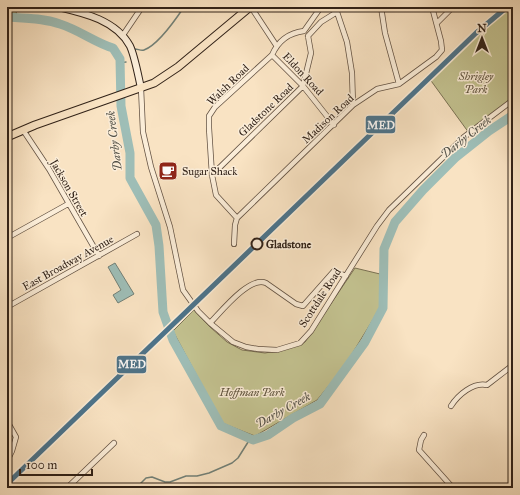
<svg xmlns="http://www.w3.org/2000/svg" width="520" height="495" font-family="'IM FELL Great Primer',serif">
<rect width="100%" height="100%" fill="#f9e3c3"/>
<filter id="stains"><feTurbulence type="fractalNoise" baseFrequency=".005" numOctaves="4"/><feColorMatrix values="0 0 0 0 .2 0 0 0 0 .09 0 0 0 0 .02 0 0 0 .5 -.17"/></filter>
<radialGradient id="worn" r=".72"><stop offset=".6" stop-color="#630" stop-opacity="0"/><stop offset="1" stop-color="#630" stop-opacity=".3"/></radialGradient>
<path fill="#c3c290" stroke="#7a7254" d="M7,7H15L18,20L7,21Z
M507,7H513V100L469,133L429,78L476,33Z
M355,268L380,274V308L344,367L317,400L255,436L222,423L173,331L194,310L210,327L227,342L242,350L265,353L276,351L305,342Z"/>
<path fill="#9ebeb7" stroke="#728077" d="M115,263L134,294L118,303L113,295L121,290L108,267Z"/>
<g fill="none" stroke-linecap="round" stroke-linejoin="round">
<path stroke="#728077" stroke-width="1.5" d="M135,49C138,49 141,51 144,50C158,45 176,19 184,7
M120,63L126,62
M136,488L146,478L152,477L165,482H170L186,476H197L209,473L232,463L238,458L250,439"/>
<path stroke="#9ebeb7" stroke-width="9" d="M7,17C24,18 43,18 60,24C79,30 96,43 113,48L120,59L121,106L130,153V178L156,225L159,246L163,312L173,340L221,426L253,440L268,435L293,418L320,404L365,342L383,308L384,249L395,222L423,190L455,158L489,131L513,115"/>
<g stroke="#635243" stroke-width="6">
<path id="street" d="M251,7L276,45
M338,7L337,12L347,42L352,73L353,105
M381,7L385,33L399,84
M437,23L453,7
M123,35L142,7
M308,36L321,22L337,12
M272,55L303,86L334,125
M141,88L143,132L151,167L170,227L183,290L198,311L210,323L233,342L246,347L258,349L277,350L300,343L311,331L377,226L389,210L464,137L513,100
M23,130L49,169L99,256
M212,175L303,86L311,53L308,36
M237,218L353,105L377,89L399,84L436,57L442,50L441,41L432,7
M7,238L68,204
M234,244L235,225L237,218L216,195L212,175L209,128V116L215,107L272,55C278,41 288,33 304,31L321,7
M7,307L137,234
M210,323C220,313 250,275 266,283L296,304L303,306L334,271L346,276
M451,406C458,395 473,382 487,385L513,365
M7,421L16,437L12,451L7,461
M424,435L421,440L419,450L453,488
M67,488L114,443"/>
</g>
<g stroke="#312218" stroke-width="8">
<path id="secondary" d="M58,7C84,13 116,20 130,46C135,57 138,75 141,88"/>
</g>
<g stroke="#312218" stroke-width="9">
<path id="primary" d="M7,137L35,125L154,83L178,67L250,7"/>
</g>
<use href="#street" stroke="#fbedd8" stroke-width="4.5"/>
<use href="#secondary" stroke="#fbedd8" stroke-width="6"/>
<use href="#primary" stroke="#f9e3c3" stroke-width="7"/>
<g stroke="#fbedd8" stroke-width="8">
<path id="rail-1" d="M7,484L476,33L507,7"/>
</g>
<use href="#rail-1" stroke="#4c748c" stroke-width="5"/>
</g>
<defs>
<g id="cafe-square" transform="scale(1)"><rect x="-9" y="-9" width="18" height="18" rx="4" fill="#8f2418" stroke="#fbedd8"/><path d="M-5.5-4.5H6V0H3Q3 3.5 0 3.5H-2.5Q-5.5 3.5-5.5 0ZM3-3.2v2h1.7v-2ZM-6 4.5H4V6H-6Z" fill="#fff"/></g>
</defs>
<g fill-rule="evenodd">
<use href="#cafe-square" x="168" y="171"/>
</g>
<circle fill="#fbedd8" stroke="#312218" stroke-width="2" cx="257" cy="244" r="5.5"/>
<g text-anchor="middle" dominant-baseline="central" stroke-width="3" stroke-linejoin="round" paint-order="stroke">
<g font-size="11" fill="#312218" stroke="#fbedd8">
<text transform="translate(303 74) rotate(47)">Eldon Road</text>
<text transform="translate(228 85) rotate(-44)">Walsh Road</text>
<text transform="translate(266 110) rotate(-44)">Gladstone Road</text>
<text transform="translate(328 119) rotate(-43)">Madison Road</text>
<text transform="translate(69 188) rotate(60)">Jackson Street</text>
<text transform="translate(68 263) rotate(-29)">East Broadway Avenue</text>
<text transform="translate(320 298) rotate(-57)">Scottdale Road</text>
</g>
<g font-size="11" font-style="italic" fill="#5d523c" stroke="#fbedd8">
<text x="476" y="76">Shrigley<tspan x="476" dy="13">Park</tspan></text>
<text x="252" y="392">Hoffman Park</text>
</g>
<g font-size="11" fill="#312218" stroke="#fbedd8" text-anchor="start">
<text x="182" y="171">Sugar Shack</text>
</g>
<g font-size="11" font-weight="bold" fill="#312218" stroke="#fbedd8" text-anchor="start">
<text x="266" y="244">Gladstone</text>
</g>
<g font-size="12" font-style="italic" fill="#525148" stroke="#fbedd8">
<text transform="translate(466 137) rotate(-38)">Darby Creek</text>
<text transform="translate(114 141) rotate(-97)">Darby Creek</text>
<text transform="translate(283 410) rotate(-29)">Darby Creek</text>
</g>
</g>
<g stroke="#fbedd8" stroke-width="1.5">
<rect x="365" y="115" width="31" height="19" rx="4" fill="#4c748c"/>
<rect x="116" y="355" width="31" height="19" rx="4" fill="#4c748c"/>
</g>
<g font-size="11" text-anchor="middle" font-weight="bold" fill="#fff">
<text x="381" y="129">MED</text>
<text x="132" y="368">MED</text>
</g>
<rect width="520" height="495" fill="none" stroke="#f9e3c3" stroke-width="24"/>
<rect x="8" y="8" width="504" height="479" fill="none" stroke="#312218" stroke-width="2"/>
<rect x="12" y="12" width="496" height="471" fill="none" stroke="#312218"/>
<g transform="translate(482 38)" stroke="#fbedd8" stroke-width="3" paint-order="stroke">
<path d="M0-3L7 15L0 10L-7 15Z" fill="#312218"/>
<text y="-6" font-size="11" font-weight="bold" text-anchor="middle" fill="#312218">N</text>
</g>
<path d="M20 469v6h72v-6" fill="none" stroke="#312218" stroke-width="2"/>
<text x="26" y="469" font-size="12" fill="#312218" stroke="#fbedd8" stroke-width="3" paint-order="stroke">100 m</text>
<rect width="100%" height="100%" filter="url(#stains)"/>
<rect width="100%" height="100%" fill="url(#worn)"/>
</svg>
